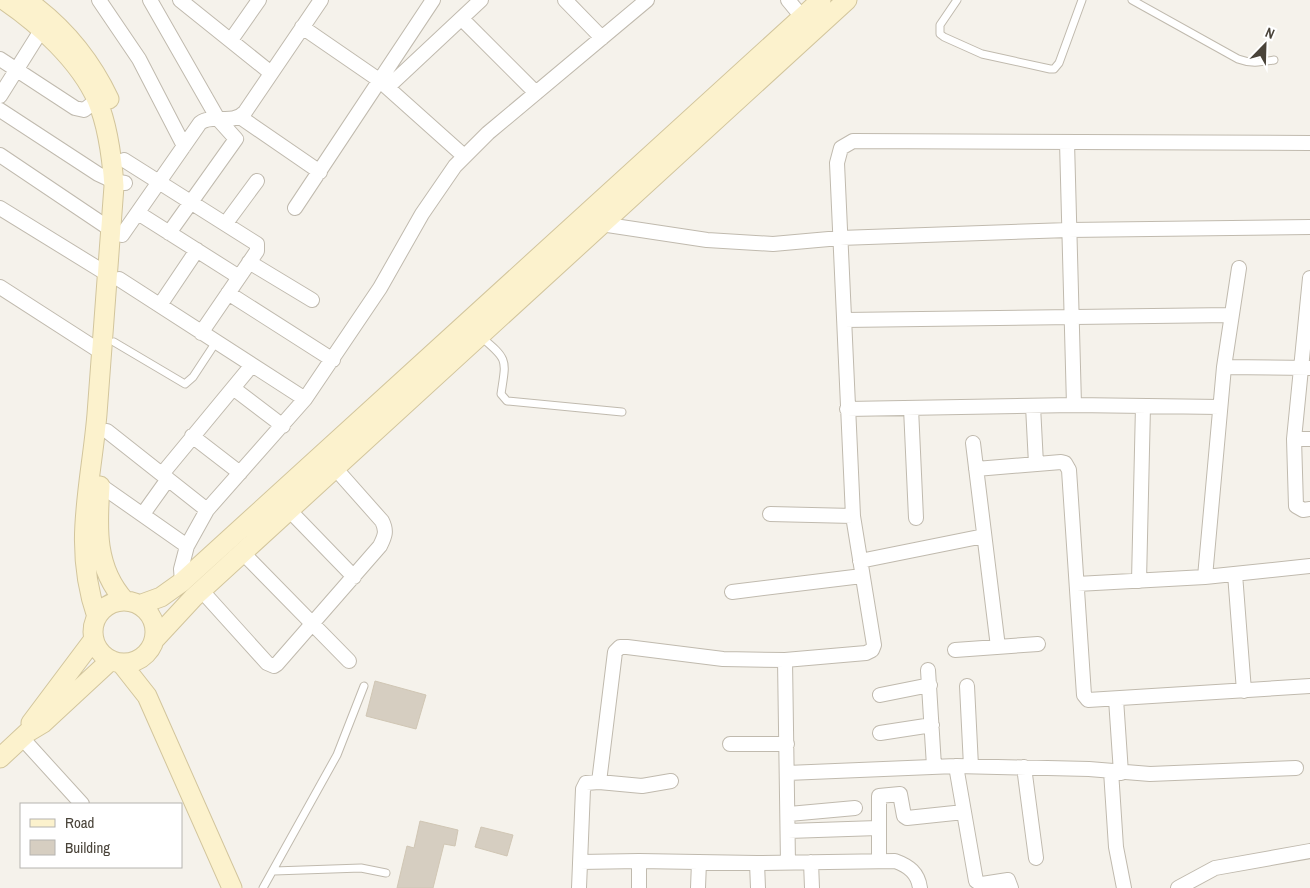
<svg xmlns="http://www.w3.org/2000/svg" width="1310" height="888" font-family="'Archivo Narrow',sans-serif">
<rect width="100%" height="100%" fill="#f5f2eb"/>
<path fill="#d6cec1" stroke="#d0c6b4" d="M375,681L426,695L416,729L366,716Z
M420,821L458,830L455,846L444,844L433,888H397L407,846L414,848Z
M481,827L513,835L507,856L475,847Z"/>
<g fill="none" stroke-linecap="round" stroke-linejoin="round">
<g stroke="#c0baae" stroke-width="9">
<path id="lane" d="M957,0L940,25V34L944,37L982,54L1050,69H1054L1059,63L1082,0
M1132,0L1238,59C1251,64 1261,62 1274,60
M481,337C509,360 506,360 501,394L507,401L622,412
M114,342L185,384L193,377L216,342
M274,871L361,868L386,873
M263,888L337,755L364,686"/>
</g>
<g stroke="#c0baae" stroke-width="16">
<path id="street" d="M99,0L139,59L184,146
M150,0L218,119L236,139L169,233
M180,0L271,73
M565,0L602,38
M788,0L802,17
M462,19L536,93
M302,27L379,80L464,156
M231,40L259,0
M0,59L75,108L84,110L97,100
M388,87L481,0
M0,96L42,29
M0,110L98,174L113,181L125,183
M240,117L320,172
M1067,142L1074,405
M0,155L110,229
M124,160L257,244V251L201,333
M0,208L107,274
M295,208L433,0
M138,213L239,277
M226,223L257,181
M601,224L707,240L773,244L840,238L1069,230L1310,227
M122,235L200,123C213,113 232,126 245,112L321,0
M249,262L312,300
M1310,278L1294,439L1296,506L1303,510L1310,509
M119,279L305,399
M0,287L101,352
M228,293L333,360
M160,305L197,250
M844,320L1231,315
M1224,367L1310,368
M233,388L283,426
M1033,406L1036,464
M911,408L916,518
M847,409L1074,405L1220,407
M107,431L207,510
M192,436L240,473
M1294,439H1310
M973,443L998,647
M976,469L1061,462L1065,463L1069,470L1084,695L1088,700L1310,686
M162,474L252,365
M100,485L187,546
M289,510L354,577
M143,514L168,479
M770,514L853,516
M243,553L349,661
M860,561L984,536
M1235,574L1244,691
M1205,577L1224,367L1239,268
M1139,581L1143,406
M182,582L181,569L187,546L207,510L305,399L380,288L422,214L455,166L488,133L647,0
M1077,584L1205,577L1310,566
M202,591L267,663L274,666L277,664L380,546C385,536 387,531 382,521L335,468
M732,592L862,576
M955,650L1038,644
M928,670L934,766
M967,686L971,766
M880,695L930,685
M1116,699L1121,773
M880,733L932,725
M22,738L82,804
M730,744H787
M956,766L976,881L982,884L1008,880L1011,888
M1024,767L1036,858
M1111,771L1116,847L1124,888
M787,773L956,766L1089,769L1150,774L1296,768
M599,782L642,786L671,781
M789,814L855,808
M788,831L878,828
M879,860V796L900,794L904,816L907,818L964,812
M580,862L639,861L757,863L895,861C909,866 918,873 920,888
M811,862L812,888
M757,863L758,888
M788,863L785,660L866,653L872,650L874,645L853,516L837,163L841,148L853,141L1310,143
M579,888L583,789L586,783L599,782L615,652L620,647H627L723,659L785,660
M639,888V861
M698,888L699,862
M1178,888L1215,868L1310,851"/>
</g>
<g stroke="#d2c59c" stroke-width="21">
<path id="secondary" d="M4,0C38,23 80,61 97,100C108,126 112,158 114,186C108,262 103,338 97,414C91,486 72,545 97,617
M26,0C63,26 90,59 109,99
M100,486C97,528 95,568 125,601
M93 632a31 31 0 1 1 62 0a31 31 0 1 1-62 0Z
M139,605L161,597L182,582L821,0
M155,639L193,598L847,0
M121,663L147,696L232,888
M31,723L94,639
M0,758L28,732L43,723L111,660"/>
</g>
<use href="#lane" stroke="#fff" stroke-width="7"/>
<use href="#street" stroke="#fff" stroke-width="14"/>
<use href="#secondary" stroke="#fcf2cd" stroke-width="19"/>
</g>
<rect x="20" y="803" width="162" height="65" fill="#ffffff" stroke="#b6b4b0"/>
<rect x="30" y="819" width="25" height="8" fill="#fcf2cd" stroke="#b6b4b0"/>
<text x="65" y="828" font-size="15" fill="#494339">Road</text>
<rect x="30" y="840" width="25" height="15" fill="#d6cec1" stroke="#b6b4b0"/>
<text x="65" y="853" font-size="15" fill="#494339">Building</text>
<g transform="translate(1265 45) rotate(23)" stroke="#ffffff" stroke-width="4" paint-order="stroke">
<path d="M0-4L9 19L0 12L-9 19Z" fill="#494339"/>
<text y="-8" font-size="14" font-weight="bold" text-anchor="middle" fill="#494339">N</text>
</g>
</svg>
